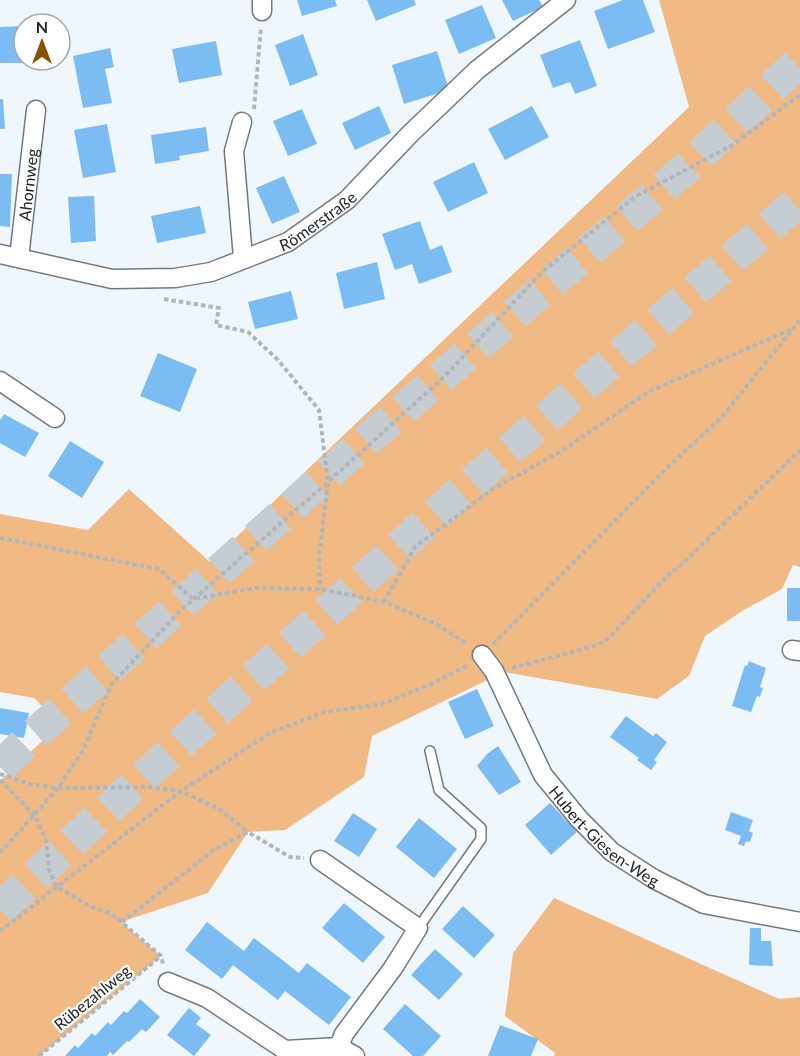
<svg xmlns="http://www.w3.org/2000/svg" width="800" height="1056" font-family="Lato,sans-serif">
<rect width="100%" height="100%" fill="#eff7fd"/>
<path fill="#f1ba85" d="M659,0H800V567L793,565L782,589L742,611L705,636L689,676L657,699L504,672L372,736L364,777L285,830L248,832L208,893L121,922L161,956L39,1056H0V781L60,724L34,698L0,692V514L88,530L129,489L210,562L689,107Z
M554,898L779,999L800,997V1056H554L555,1053L505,1016L513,953Z"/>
<path fill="#7bbdf3" d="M297,0H335L337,6L302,16Z
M367,0H414L416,5L376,21Z
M502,0H539L543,7L513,21Z
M623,0H643L655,32L608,49L594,11Z
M482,5L496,38L459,54L445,20Z
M24,26V60H28V63H0V27Z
M303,34L318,75L290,86L275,45Z
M580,40L597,86L575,94L570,82L553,88L540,55Z
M216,41L222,75L179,83L172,49Z
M110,48L114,67L105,69L112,103L83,108L73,56Z
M437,51L449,90L404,104L392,65Z
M0,99H3L5,129H0Z
M379,106L391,133L355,150L342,123Z
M532,106L549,137L505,160L488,129Z
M302,109L317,144L288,156L273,121Z
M107,124L116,172L83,178L74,130Z
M206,127L209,151L179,156L180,160L155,164L151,135Z
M474,162L488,193L448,212L433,182Z
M0,174H12L10,227L0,226Z
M284,176L300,212L272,224L256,188Z
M94,196L96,241L71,243L68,197Z
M200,206L206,233L157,243L151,216Z
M420,221L430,250L442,245L452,272L419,284L412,264L395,270L382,234Z
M377,262L385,299L344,309L336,273Z
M291,291L298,319L255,329L248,302Z
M158,353L197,369L180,412L140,396Z
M4,414L39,433L25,457L0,443V420Z
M70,441L104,462L82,498L48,476Z
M787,588H800V621H787Z
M749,661L766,668L760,687L763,688L760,697L757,696L751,712L732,706L745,665L747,666Z
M477,689L494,726L465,739L448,702Z
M0,708L29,713L24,738L0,734Z
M626,716L653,736L656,733L667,742L654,760L657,762L651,770L637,760L639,758L610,737Z
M498,746L521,782L499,795L477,766L487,754Z
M550,803L577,832L551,855L525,825Z
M731,812L753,820L749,831L753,833L750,842L746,841L744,846L738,844L741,836L725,830Z
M353,813L377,829L359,857L334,841Z
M419,818L457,849L434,878L396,847Z
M344,903L385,937L363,963L322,928Z
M463,906L495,935L474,958L442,929Z
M207,922L244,951L254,938L299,973L307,963L351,997L329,1025L285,991L278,1000L233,965L222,979L185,950Z
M750,928H761V941H771L773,966L749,965Z
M435,949L463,974L439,1000L411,975Z
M140,999L160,1017L146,1032L142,1029L129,1042L127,1041L113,1055L110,1052L107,1056H65L75,1045L78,1048L92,1033L95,1036L108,1022L111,1025L124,1011L127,1013Z
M405,1004L441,1036L423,1056H413L383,1029Z
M189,1008L201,1018L196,1024L211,1035L194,1056L167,1035Z
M500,1025L538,1039L531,1056H488Z"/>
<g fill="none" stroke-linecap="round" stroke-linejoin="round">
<path stroke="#c6cdd2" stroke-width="33" stroke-dasharray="33 16" stroke-linecap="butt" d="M0,767L28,740L353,452L685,169L800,61
M0,909L99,817L458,494L800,200"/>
<g stroke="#73797f" stroke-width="12">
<path id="lane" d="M418,928L481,839V828L439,790L430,751"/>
</g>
<g stroke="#73797f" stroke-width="21">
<g id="street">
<path d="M262,11V0"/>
<path d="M242,122L234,151L243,258"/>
<path id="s1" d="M0,254L112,279L175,278L211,272L288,242L347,200L410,134L477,70L566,0"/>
<path id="s2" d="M19,258L36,110"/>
<path d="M0,381L55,418"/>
<path d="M792,650L800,651"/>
<path id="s3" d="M482,655L494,671L543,775L579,819L612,852L654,879L704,904L800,922"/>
<path d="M320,860L418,928L393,968L344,1034L339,1047"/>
<path d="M168,982L207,998L285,1050"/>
<path d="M285,1050L339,1047L355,1056"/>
</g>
</g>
<path stroke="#b0b7bc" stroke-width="4" stroke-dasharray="4.5 3" stroke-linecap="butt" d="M254,109L261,27
M164,299L219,308L216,325L248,332L278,360L319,410L328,482L319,558L320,589
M0,538L159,569L193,599L255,588L320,589L384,602L436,624L468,644
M384,602L415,547L493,489L563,450L648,392L792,329
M493,644L669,466L721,418L800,320
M512,668L598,645L609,638L672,571L677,569L800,450
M0,774L29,784L58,788L150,787L181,791L219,809L248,832
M0,780L35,816L46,840L49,870L56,886L89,906L112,914L161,956L163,964
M0,853L58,788L83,750L111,685L180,611L328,482L444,377L542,272L636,196L731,146L800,95
M122,922L214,850L248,832L290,857L304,858
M0,931L181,791L270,733L324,712L382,704L429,685L467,666
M39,1056L161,956"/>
<use href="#lane" stroke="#fff" stroke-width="9"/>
<use href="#street" stroke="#fff" stroke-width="18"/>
</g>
<g text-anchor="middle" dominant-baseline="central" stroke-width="4.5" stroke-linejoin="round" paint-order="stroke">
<g font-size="16" fill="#212326" stroke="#fff">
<text stroke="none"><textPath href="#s2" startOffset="74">Ahornweg</textPath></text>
<text stroke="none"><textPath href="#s1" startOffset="333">Römerstraße</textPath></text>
<text stroke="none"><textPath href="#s3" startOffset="222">Hubert-Giesen-Weg</textPath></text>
<text transform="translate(92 997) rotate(-39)">Rübezahlweg</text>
</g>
</g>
<g transform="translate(42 42)"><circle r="28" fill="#ffffff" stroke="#a6a7a8" stroke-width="1.5"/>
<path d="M0-4.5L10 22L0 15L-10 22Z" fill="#885103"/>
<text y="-9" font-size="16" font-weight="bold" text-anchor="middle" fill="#212326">N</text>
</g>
</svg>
